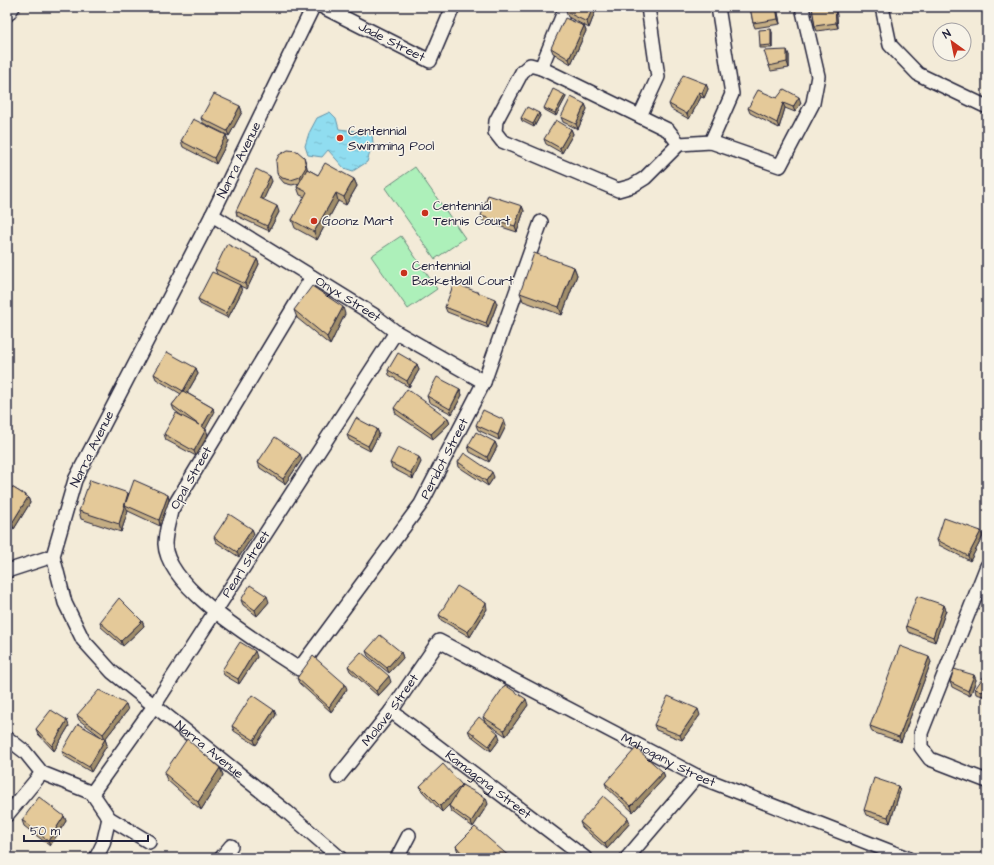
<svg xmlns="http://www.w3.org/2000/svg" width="994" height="865" font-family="'Architects Daughter',sans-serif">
<defs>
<pattern id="water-ripples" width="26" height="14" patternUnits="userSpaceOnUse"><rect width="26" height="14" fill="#90ddf0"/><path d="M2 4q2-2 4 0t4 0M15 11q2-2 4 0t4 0" fill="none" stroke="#7cbdcf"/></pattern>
</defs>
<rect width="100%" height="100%" fill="#f3ebd8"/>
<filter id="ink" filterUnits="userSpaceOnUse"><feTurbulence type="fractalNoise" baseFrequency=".025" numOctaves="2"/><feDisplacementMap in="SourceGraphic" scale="8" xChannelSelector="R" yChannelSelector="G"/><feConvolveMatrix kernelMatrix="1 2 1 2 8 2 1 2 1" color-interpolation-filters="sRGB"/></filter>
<g filter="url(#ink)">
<path fill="#adf0ba" stroke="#68897a" d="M415,167L465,238L435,259L385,188Z
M401,236L437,289L408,309L371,256Z"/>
<path fill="url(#water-ripples)" stroke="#6492a8" d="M330,112L336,118L339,129L372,133L373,143L367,162L353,171L344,168L328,150L322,157L308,155L305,146L309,133L317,118Z"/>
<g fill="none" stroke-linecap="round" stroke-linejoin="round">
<g stroke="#22223b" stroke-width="16">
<g id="street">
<path id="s1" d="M313,7L212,215L75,480L53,556L65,603L83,640L112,672L287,812L340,858"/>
<path id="s2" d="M323,7L430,61L453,7"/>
<path d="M882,7L890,45L918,74L987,107"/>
<path d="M7,15L13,7"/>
<path d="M530,65L541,68L668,130L679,144L645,178L632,186L618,190L502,141L495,132L496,121L522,72Z"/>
<path d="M541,68L566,7"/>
<path d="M640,116L658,77L648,7"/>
<path d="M711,142L732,94L718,7"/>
<path d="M679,144L711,142L780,166L813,103L818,76L802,7"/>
<path id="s3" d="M212,215L374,315L396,332L484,382"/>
<path id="s4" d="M312,277L171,511C169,521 165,534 165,544C167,590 264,645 299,669L421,504L484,382L541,222"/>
<path d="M987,566L921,733V747L930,759L987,781"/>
<path d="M7,571L53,556"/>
<path id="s5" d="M391,711L585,858"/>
<path d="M7,738L25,752L42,773L92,793L109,818L149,842"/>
<path id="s6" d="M338,777L391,711L439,641L697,776L907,858"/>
<path id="s7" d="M92,793L154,706L396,332"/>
<path d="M7,815L42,773"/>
<path d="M96,858L103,844L109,818"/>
<path d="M221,858L231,846"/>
<path d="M397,858L409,835"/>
<path d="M627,858L697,776"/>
</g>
</g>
<use href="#street" stroke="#f7f3e8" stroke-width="13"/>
</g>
<path fill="#c4ad84" stroke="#22223b" d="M597,7L589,28L568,17L566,12Z
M750,7H777L780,24L755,28L753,23Z
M812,7H836L838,28L817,31L815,26Z
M584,26L586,31L571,64L553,53L551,48Z
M772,32V48H760V46Z
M789,55V68L771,71L769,66Z
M706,84L708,89L704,98L701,97L689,119L671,109L669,104Z
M565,95L566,97L556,116L545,110L544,108Z
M777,98L801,103L795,112L785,108L779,128L750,113L748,108Z
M585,104L587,109L578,129L563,122L561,117Z
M240,106L242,112L229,136L203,123L201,118Z
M539,113L540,116L534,127L522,121L521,118Z
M571,129L573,134L562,153L546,144L544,139Z
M226,135L228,141L216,164L183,147L181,141Z
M306,163L307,169L318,175L354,179L357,186L346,205L338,201L317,240L295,228L292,220L305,197L300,195L297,187L300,183L292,185L284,183L279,177L277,172Z
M272,181L263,200L279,212L269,231L237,216L236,211Z
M522,206L524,211L517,232L483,221L481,216Z
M257,259L259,264L247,289L240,286L242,291L228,318L200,304L198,299L217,274L215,269Z
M574,267L577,275L562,315L523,301L520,293Z
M497,304L488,328L447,312L445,307Z
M294,310L345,314L330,345L297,318Z
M417,364L419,370L409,387L389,375L388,370Z
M196,368L198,374L187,393L213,408L214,413L205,429L208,435L196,456L166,440L164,434L182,416L174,410L172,405L181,394L156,379L154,374Z
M460,389L462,395L452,414L429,402L427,396Z
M394,408L448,418L450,423L433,439L396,414Z
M476,425L506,426L499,440L478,430Z
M377,429L379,434L370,451L349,440L347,435Z
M495,442L497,447L489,462L470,452L468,446Z
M302,459L285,484L260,468L258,462Z
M421,462L413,479L392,468L390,463Z
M458,462L494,477L488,486L459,467Z
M7,484L28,497L30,503L14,529L7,525Z
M128,493V496L169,500L160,526L128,511L121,532L81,519L79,511Z
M252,529L254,534L239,557L216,542L214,537Z
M981,531L983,536L970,561L939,545L937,540Z
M241,600L269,602L257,616L243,605Z
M944,605L946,610L935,642L908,632L906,626Z
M487,609L470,637L441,620L439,615Z
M142,621L144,626L123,646L101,627L100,622Z
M366,651L401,652L403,658L389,673L368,656Z
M257,657L239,684L224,675L222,670Z
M931,662L901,742L872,732L870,726Z
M348,666L391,682L378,696L350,671Z
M974,675L976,680L970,696L952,687L950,682Z
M987,677V697L976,694L975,689Z
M297,678L347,689L331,712L299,683Z
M528,705L506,736L485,722L483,717Z
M128,710L105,739L107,745L91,772L64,756L62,751L104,739L79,720L77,715Z
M274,710L276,715L256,745L234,731L232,726Z
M700,715L682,740L656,730L654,725Z
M69,726L54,751L38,734L36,729Z
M468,730L500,739L491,751L470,735Z
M220,768L223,775L201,810L167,780L164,773Z
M663,772L665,777L633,812L607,788L605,783Z
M462,785L488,804L473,827L451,811L449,806L451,803L442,812L422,791L420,786Z
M898,786L900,791L890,823L866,815L864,810Z
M64,816L66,821L50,846L24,826L22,820Z
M580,822L630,823L607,849L582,827Z
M456,846L511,858H463L458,852Z"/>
<path fill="#a08d6b" stroke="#22223b" d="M593,7H597L589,28L587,22Z
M776,7H777L780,24L778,19Z
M835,7H836L838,28L836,23Z
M584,26L586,31L571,64L569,59Z
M771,29L772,32V48L771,45Z
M787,50L789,55V68L787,62Z
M706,84L708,89L704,98L702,93Z
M699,92L701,97L689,119L687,114Z
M565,95L566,97L556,116L555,113Z
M799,97L801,103L795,112L793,107Z
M783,103L785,108L779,128L777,123Z
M585,104L587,109L578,129L576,124Z
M240,106L242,112L229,136L227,131Z
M539,113L540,116L534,127L533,124Z
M571,129L573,134L562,153L560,148Z
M226,135L228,141L216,164L214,158Z
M304,157L306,163L308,172L302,182L300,177Z
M270,176L272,181L262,203L260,198Z
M354,179L357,186L346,205L344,197Z
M336,193L338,201L317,240L314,232Z
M277,206L279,212L269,231L267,226Z
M522,206L524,211L517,232L515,226Z
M257,259L259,264L247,289L245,284Z
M574,267L577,275L562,315L559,307Z
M240,285L242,291L228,318L226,313Z
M495,299L497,304L488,328L486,323Z
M343,307L345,314L330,345L327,337Z
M417,364L419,370L409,387L407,381Z
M196,368L198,374L185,396L183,391Z
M460,389L462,395L452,414L450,409Z
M213,408L214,413L204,432L202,427Z
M448,418L450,423L433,439L431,434Z
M504,420L506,426L499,440L498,435Z
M206,429L208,435L196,456L194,451Z
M377,429L379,434L370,451L368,446Z
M495,442L497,447L489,462L487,457Z
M300,454L302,459L285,484L283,479Z
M419,457L421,462L413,479L411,473Z
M492,472L494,477L488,486L486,481Z
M128,493L130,501L125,505L128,511L121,532L119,524Z
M168,495L169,500L160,526L159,520Z
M28,497L30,503L14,529L12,523Z
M252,529L254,534L239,557L237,552Z
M981,531L983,536L970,561L968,556Z
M267,596L269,602L257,616L255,610Z
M486,603L487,609L470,637L468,632Z
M944,605L946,610L935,642L933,637Z
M142,621L144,626L123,646L121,641Z
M255,651L257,657L239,684L238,679Z
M401,652L403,658L389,673L387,668Z
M929,657L931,662L901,742L899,737Z
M974,675L976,680L970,696L968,691Z
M389,676L391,682L378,696L376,691Z
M345,684L347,689L331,712L329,707Z
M526,699L528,705L506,736L504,730Z
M126,704L128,710L105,739L103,734Z
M698,709L700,715L682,740L680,735Z
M274,710L276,715L256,745L254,740Z
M67,720L69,726L54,751L52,746Z
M498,733L500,739L491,751L489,746Z
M105,739L107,745L91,772L89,767Z
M220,768L223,775L201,810L198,802Z
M663,772L665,777L633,812L631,806Z
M462,785L464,790L442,812L440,806Z
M898,786L900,791L890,823L888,817Z
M486,798L488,804L473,827L471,822Z
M64,816L66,821L50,846L48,841Z
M628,818L630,823L607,849L605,844Z"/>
<path fill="#e4c999" stroke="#22223b" d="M569,7H593L587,22L566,12Z
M750,7H776L778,19L753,23Z
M812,7H835L836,23L815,26Z
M565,18L584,26L569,59L551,48Z
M771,29V45L760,46L759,30Z
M787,50V62L769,66L764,51Z
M683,75L706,84L702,93L699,92L687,114L669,104Z
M553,89L565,95L555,113L544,108Z
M784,89L799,97L793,107L783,103L777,123L748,108L758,90L777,98Z
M214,94L240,106L227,131L201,118Z
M571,97L585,104L576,124L561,117Z
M527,107L539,113L533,124L521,118Z
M193,119L226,135L214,158L181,141Z
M556,120L571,129L560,148L544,139Z
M288,150L297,151L304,157L306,167L300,177L291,180L282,178L277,172L276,161L279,155Z
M325,163L354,179L344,197L336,193L314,232L292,220L307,192L297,187L307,169L318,175Z
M256,169L270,176L260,198L277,206L267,226L236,211Z
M488,195L522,206L515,226L481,216Z
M227,244L257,259L245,284L215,269Z
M534,253L574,267L559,307L520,293Z
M212,272L240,285L226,313L198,299Z
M454,283L495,299L486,323L445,307Z
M312,286L343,307L327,337L294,310Z
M167,352L196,368L183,391L213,408L202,427L206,429L194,451L164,434L176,413L199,425L172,405L183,391L154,374Z
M398,353L417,364L407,381L388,370Z
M437,377L460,389L450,409L427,396Z
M407,389L448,418L431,434L394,408Z
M483,410L504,420L498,435L476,425Z
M356,418L377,429L368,446L347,435Z
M476,432L495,442L487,457L468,446Z
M275,437L300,454L283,479L258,462Z
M398,447L419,457L411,473L390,463Z
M464,453L492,472L486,481L458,462Z
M90,480L128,493L119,524L79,511Z
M134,480L168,495L159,520L125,505Z
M7,484L28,497L12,523L7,520Z
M229,514L252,529L237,552L214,537Z
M944,518L981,531L968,556L937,540Z
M250,585L267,596L255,610L241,600Z
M457,586L486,603L468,632L439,615Z
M917,596L944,605L933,637L906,626Z
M119,598L142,621L121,641L100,622Z
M380,635L401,652L387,668L366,651Z
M240,642L255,651L238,679L222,670Z
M900,646L929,657L899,737L870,726Z
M361,652L389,676L376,691L348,666Z
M313,656L345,684L329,707L297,678Z
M954,669L974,675L968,691L950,682Z
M984,676L987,677V693L975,689Z
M505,685L526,699L504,730L483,717Z
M99,690L126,704L103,734L77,715Z
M252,695L274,710L254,740L232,726Z
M668,696L698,709L680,735L654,725Z
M51,710L67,720L52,746L36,729Z
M479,717L498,733L489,746L468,730Z
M78,724L105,739L89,767L62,751Z
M187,739L220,768L198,802L164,773Z
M636,748L663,772L631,806L605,783Z
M443,764L462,785L486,798L471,822L449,806L462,785L440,806L420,786Z
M874,778L898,786L888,817L864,810Z
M603,796L628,818L605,844L580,822Z
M39,797L64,816L48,841L22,820Z
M475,827L511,858H466L456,846Z"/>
</g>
<g fill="#c8321e" stroke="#f7f3e8" stroke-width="1.5">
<circle cx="340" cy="138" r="4"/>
<circle cx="425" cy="213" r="4"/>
<circle cx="314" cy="221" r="4"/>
<circle cx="404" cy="273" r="4"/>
</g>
<g text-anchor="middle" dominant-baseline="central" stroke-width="3" stroke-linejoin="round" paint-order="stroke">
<g font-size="13" fill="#22223b" stroke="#f7f3e8">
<text stroke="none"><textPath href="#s2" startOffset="77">Jade Street</textPath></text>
<text transform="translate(239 160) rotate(-64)">Narra Avenue</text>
<text stroke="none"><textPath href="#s3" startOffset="160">Onyx Street</textPath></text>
<text transform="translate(92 449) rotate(-64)">Narra Avenue</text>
<text stroke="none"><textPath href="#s4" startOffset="751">Peridot Street</textPath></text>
<text transform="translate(191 478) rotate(-60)">Opal Street</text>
<text stroke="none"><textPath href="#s7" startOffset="276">Pearl Street</textPath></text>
<text stroke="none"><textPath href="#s6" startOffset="85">Molave Street</textPath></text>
<text stroke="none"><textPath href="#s1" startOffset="866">Narra Avenue</textPath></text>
<text stroke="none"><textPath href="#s6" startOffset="428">Mahogany Street</textPath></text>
<text stroke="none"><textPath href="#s5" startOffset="122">Kamagong Street</textPath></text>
</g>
<g font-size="13" fill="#22223b" stroke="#f7f3e8" text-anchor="start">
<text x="348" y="131">Centennial<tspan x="348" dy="15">Swimming Pool</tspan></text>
<text x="433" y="206">Centennial<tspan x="433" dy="15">Tennis Court</tspan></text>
<text x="322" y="221">Goonz Mart</text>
<text x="412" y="266">Centennial<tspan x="412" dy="15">Basketball Court</tspan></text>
</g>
</g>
<rect width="994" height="865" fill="none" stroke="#f7f3e8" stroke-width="24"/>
<rect x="12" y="12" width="970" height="841" fill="none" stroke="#22223b" stroke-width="1.5" filter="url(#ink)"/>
<g transform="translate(952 42) rotate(327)"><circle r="19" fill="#f7f3e8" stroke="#a29fa3"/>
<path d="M0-3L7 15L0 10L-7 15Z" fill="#c8321e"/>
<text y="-6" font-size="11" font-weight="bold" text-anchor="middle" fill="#22223b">N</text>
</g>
<path d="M24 835v6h124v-6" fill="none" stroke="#22223b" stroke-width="2"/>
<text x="30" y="835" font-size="12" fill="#22223b" stroke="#f7f3e8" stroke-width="3" paint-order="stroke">50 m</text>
</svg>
